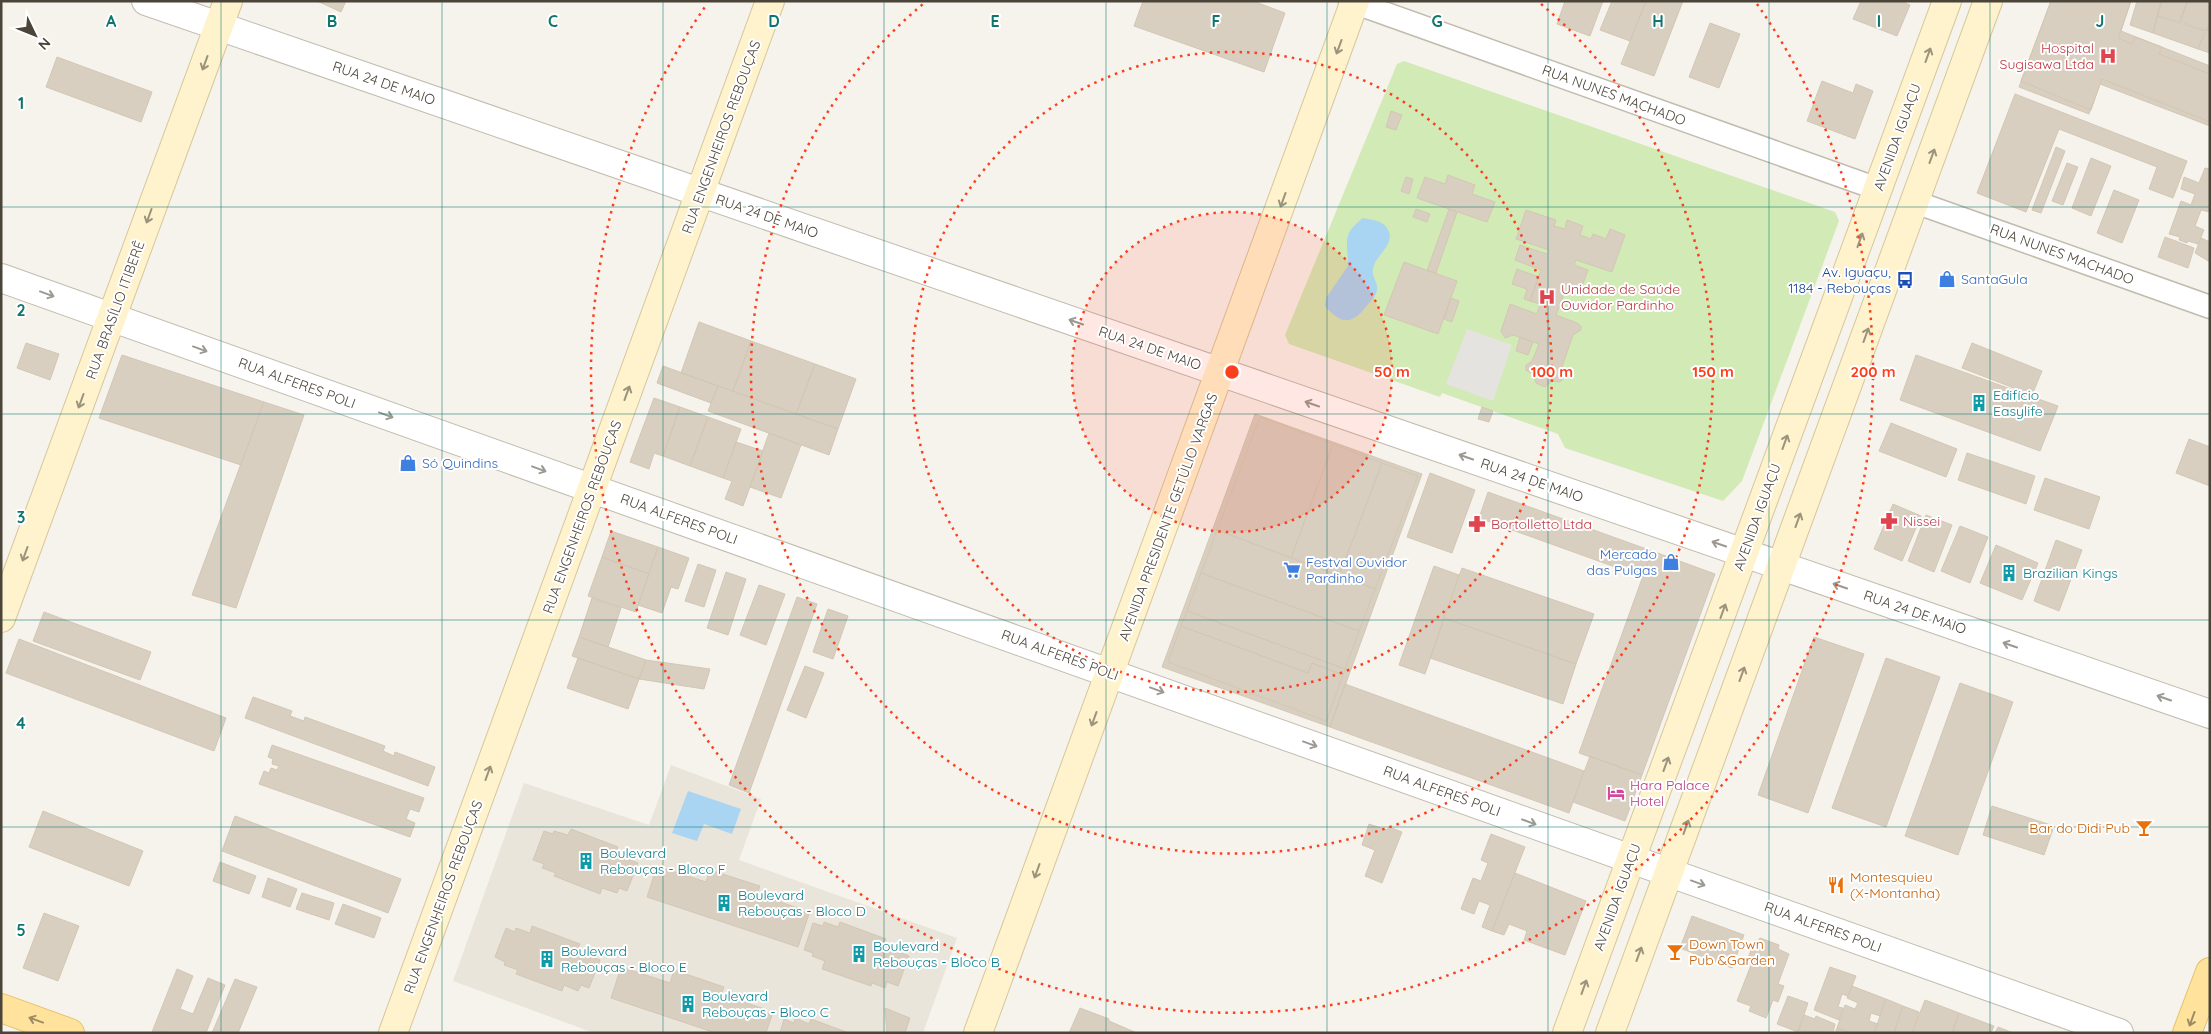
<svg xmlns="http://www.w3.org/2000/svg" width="2211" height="1034" font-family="Quicksand,sans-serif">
<rect width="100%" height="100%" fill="#f6f3ec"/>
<path fill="#eae5da" d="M671,765L761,799L739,860L957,938L923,1033H594L453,981L524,783L649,825Z"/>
<path fill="#d2eab5" d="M1404,61L1835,212L1839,221L1742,481L1723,501L1565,448L1558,434L1442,393L1440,397L1289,344L1285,335L1397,64Z"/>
<path fill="#e5e3e0" d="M1467,329L1512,345L1493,401L1446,384Z"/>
<path fill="#a9d4f2" d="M1363,218C1371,220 1382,220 1387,228C1397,242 1378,254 1374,265C1370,275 1376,278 1377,287C1378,293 1373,299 1369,303C1353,324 1343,327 1325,306L1326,298L1348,266C1348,241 1341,235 1363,218Z
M688,791L741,809L732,834L704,824L697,841L672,833Z"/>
<path fill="#d8cfc1" stroke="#d3c7b4" d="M317,1H346L341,12Z
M1143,1H1253L1285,13L1264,72L1134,26Z
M1565,1H1603L1590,36L1557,24Z
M1612,1H1646L1630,41L1600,30Z
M1646,1H1683L1654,76L1621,64Z
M1861,1H1901L1910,5L1897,36L1853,19Z
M2051,1H2131L2121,31L2210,66V122L2102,79L2089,114L2019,87Z
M2051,1H2131L2118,38L2132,44L2135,37L2162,47L2159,54L2210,74V126L2100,84L2091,110L2021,81Z
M2137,1H2162L2153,33L2130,25Z
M2161,1H2188L2180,22L2157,16Z
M2187,1H2210V23L2207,31L2180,22Z
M2157,16L2205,31L2198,49L2153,33Z
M1710,23L1740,34L1719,88L1689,77Z
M2210,23V53L2198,49Z
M57,57L152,92L141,122L46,87Z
M1822,81L1853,93L1856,84L1873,91L1855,139L1807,121Z
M2015,94L2187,161L2173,198L2149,189L2157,167L2059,129L2026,212L1977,193Z
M1391,111L1402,115L1396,130L1386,127Z
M2056,147L2065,151L2041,213L2032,210Z
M2091,158L2111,166L2091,216L2072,208Z
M2067,163L2078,167L2063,205L2052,201Z
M2205,168L2210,169V212L2201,210L2195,226L2204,230L2198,244L2188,241L2187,243L2179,240L2180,237L2169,234L2181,201L2191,205L2195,194L2181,189L2184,177L2199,183Z
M1448,175L1475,185L1472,194L1495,202L1487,222L1417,198L1425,177L1445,184Z
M1406,177L1413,179L1409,194L1401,191Z
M2114,190L2139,200L2122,243L2097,233Z
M1416,209L1430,214L1427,222L1413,217Z
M1449,209L1457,212L1436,273L1427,271Z
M1526,210L1556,220L1554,226L1565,229L1567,220L1583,226L1580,235L1591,239L1593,234L1606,239L1610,229L1625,235L1612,272L1576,260L1574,265L1588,270L1580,292L1566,288L1556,315L1577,323L1581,326V330L1573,335L1561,370L1564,378L1560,382L1552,381L1545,387L1536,383L1534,375L1526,370V365L1532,361L1539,344L1513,335L1505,338L1501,331L1510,304L1537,314L1540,304L1530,301L1541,270L1515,260L1520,245L1547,254L1549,250L1516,239Z
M2165,237L2194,248L2188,268L2158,257Z
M2201,238L2210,242V262L2195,253Z
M1404,262L1457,281L1438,334L1384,315Z
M1517,269L1539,277L1530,301L1524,299L1527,289L1512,284Z
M1451,298L1459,301L1452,322L1444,319Z
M699,322L751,341L733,391L681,373Z
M1520,337L1533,342L1528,355L1516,351Z
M751,341L815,364L796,414L733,391Z
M26,343L59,354L50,380L17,368Z
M1972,343L2042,371L2032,395L1962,368Z
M122,355L264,402L241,465L99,418Z
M1916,355L2058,406L2040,451L1900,400Z
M815,364L856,379L838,429L796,414Z
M663,366L718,386L711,403L657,383Z
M718,386L838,429L829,455L708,411Z
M654,398L680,407L663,456L654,453L649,469L630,462Z
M264,402L304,415L236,608L192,595Z
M680,407L708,417L690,466L663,456Z
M1482,407L1493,411L1489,422L1478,419Z
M1255,414L1422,474L1330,727L1162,667Z
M708,417L741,429L723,478L690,466Z
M1260,417L1333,444L1291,558L1217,530Z
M1891,423L1957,449L1946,477L1879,451Z
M769,433L801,445L781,498L750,487Z
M2189,439L2210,447V486L2176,473Z
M736,442L763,451L743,506L725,499L732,481L723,478Z
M1333,444L1382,463L1339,576L1291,558Z
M1967,453L2035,476L2026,504L1958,480Z
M1382,463L1418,476L1375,589L1339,576Z
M1430,473L1475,490L1452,553L1407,537Z
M2045,478L2100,497L2089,529L2034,510Z
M1488,492L1652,551L1643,577L1479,518Z
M1893,504L1921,516L1902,561L1874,549Z
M1926,515L1952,525L1934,572L1908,561Z
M1960,526L1988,537L1970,583L1941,571Z
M1217,530L1375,589L1359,631L1201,573Z
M611,531L658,547L649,574L602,557Z
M2056,540L2082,550L2059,611L2034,601Z
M1996,545L2038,563L2022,600L1980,583Z
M658,547L689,558L678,589L671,587L662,613L638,605Z
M1652,551L1715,574L1642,775L1579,753Z
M602,557L649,574L636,612L588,596Z
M698,564L716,570L704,607L685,601Z
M1434,566L1459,575L1425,674L1399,665Z
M1462,568L1594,614L1576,664L1444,618Z
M726,572L746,579L728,635L707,628Z
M1201,573L1359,631L1345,669L1187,611Z
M759,585L785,594L766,645L740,635Z
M797,597L817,604L749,793L729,785Z
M592,598L621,608L608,647L579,637Z
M828,609L848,616L833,659L813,652Z
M1187,611L1345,669L1343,675L1312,663L1308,673L1181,626Z
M44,612L151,652L140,680L33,641Z
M1444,618L1576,664L1563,704L1430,658Z
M1181,626L1308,673L1312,663L1343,675L1326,721L1168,662Z
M579,637L646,660L639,679L572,656Z
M1814,637L1864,654L1808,813L1758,795Z
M19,639L226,718L214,751L6,673Z
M578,658L639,679L628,709L567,688Z
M1886,658L1940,677L1886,827L1832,808Z
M646,660L710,669L704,689L639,679Z
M805,666L824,673L806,718L787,710Z
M1960,683L2013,702L1958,855L1905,836Z
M1345,684L1584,771L1569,813L1330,727Z
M253,697L292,711L290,716L304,721L305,717L385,746L383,751L394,756L395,752L435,767L428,786L245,718Z
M272,745L424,798L419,812L410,809L406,819L415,823L410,837L259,784L264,771L269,773L271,768L277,770L279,766L272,764L273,759L268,757Z
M1590,756L1642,775L1625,821L1573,802Z
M1992,806L2054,826L2044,855L1983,835Z
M43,811L143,851L129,886L29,847Z
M235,816L401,879L388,913L222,851Z
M1369,824L1387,830L1389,827L1402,832L1382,883L1365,876L1375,850L1362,845Z
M571,829L618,847L617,851L631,856L630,860L638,863L627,891L619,888L617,893L602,888L600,894L554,876L556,873L542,868L544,864L533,860L544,831L553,834L554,831L568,835Z
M1491,834L1525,847L1492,931L1482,927L1490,905L1479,901L1474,914L1461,909L1473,878L1481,881L1488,863L1481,860Z
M220,862L256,876L249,894L213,881Z
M657,866L706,882L710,870L760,886L757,894L801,909L800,911L809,914L798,947L647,897Z
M1515,873L1586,901L1565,955L1524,940L1527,931L1509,924L1504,935L1492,931Z
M268,878L297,889L290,907L262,897Z
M302,893L334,903L329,920L296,909Z
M343,904L381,918L374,938L335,924Z
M44,913L79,926L58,981L23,968Z
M1692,916L1744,935L1740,945L1731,942L1730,946L1739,949L1732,968L1680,948Z
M824,922L838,927L840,922L886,939L884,943L901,948L899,952L909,956L898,986L887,982L885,988L872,983L871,986L822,969L825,961L812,956L813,953L804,950L813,923L823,926Z
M532,926L580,944L578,948L593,954L592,957L600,960L589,988L581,985L578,991L564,985L562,991L516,974L518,970L504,965L505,962L495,957L506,928L515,932L516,928L530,933Z
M1760,938L1779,945L1778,949L1789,954L1778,984L1784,986L1778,1002L1773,1000L1766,1018L1749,1011L1751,1006L1737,1001L1751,965L1746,963L1755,940L1758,941Z
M621,967L670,983L674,970L724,987L721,995L765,1009L764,1012L772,1015L766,1033H716L611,998Z
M1830,967L1856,976L1848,996L1842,994L1838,1007L1843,1008L1839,1020L1814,1010Z
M177,969L193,976L180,1009L193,1014L208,978L225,985L206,1033L152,1032Z
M235,979L257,987L238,1033H212Z
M1852,986L1886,999L1880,1016L1871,1013L1869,1021L1878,1024L1874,1033H1851L1837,1028L1845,1005L1855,1009L1858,1003L1847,998Z
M1788,996L1808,1003L1798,1032L1777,1024Z
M1886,999L1903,1006L1894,1033H1874Z
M1925,1000L1959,1013L1952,1033H1912Z
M1903,1006L1919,1012L1912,1033H1894Z
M885,1008L910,1018L905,1033H887Z
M1080,1008L1109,1019V1021L1137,1033H1069Z
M1959,1013L1994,1026L1991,1033H1952Z
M1804,1015L1815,1019L1816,1016L1835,1024L1833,1033L1798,1031Z
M795,1018L809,1024L811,1019L849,1033H780L784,1019L794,1023Z
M1998,1027L2013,1033H1995Z
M1837,1028L1851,1033H1835Z"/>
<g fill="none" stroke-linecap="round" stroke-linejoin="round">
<g stroke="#c2bbae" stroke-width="25">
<path id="minor" d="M1350,1L1878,189
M1915,202L2210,307"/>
</g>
<g stroke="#c2bbae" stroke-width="30">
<path id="tertiary" d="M146,1L2210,714
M1,278L2119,1033"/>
</g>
<g stroke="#d6c79b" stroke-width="30">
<path id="secondary" d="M1,618L228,1
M393,1033L770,1
M978,1033L1355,1
M1567,1033L1947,1
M1610,1033L1988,1"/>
</g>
<g stroke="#e6c16a" stroke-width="30">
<path id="primary" d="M1,1008L70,1033
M2187,1033L2210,972"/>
</g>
<use href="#minor" stroke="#fff" stroke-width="22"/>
<use href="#tertiary" stroke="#fff" stroke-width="28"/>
<use href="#secondary" stroke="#fff3cd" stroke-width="28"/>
<use href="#primary" stroke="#ffe39c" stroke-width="28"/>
</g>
<defs><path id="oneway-shaft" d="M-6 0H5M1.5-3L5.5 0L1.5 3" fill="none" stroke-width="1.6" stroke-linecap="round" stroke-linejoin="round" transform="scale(1.25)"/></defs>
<g stroke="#9c937c">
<use href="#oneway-shaft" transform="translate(1339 47) rotate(110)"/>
<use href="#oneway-shaft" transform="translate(1928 55) rotate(-70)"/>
<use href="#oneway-shaft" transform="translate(205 63) rotate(110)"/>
<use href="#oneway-shaft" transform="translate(1932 156) rotate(-70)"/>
<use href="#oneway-shaft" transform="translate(1283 200) rotate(110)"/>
<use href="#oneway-shaft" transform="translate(149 216) rotate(110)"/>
<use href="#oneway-shaft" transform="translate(1860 240) rotate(-70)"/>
<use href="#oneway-shaft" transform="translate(1866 335) rotate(-70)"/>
<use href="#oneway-shaft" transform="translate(627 393) rotate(-70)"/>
<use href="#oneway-shaft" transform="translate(81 401) rotate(110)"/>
<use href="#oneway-shaft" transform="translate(1785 442) rotate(-70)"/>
<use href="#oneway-shaft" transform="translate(1798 520) rotate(-70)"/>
<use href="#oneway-shaft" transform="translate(25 554) rotate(110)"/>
<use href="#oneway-shaft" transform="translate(1723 611) rotate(-70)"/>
<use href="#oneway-shaft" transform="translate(1742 674) rotate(-70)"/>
<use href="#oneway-shaft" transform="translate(1094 719) rotate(110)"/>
<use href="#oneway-shaft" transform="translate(1666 764) rotate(-70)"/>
<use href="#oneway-shaft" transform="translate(488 773) rotate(-70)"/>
<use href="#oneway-shaft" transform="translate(1686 827) rotate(-70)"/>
<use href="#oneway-shaft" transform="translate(1037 871) rotate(110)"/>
<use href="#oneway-shaft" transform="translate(1639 954) rotate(-70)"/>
<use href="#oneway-shaft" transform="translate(1584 987) rotate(-70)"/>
</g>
<g stroke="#9c9892">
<use href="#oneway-shaft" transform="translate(47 294) rotate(20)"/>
<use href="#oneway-shaft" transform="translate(1076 322) rotate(-161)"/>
<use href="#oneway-shaft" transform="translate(200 349) rotate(20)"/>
<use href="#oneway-shaft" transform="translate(1312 404) rotate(-161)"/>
<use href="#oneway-shaft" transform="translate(386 415) rotate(20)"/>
<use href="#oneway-shaft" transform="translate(1466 457) rotate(-161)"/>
<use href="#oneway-shaft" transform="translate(539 469) rotate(20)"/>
<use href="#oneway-shaft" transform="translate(1719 544) rotate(-161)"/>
<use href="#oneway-shaft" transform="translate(1840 586) rotate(-161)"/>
<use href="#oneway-shaft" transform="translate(2010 645) rotate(-161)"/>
<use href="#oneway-shaft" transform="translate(1157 690) rotate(20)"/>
<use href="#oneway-shaft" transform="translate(2164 698) rotate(-161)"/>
<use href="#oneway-shaft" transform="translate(1310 744) rotate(20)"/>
<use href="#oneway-shaft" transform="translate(1529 822) rotate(20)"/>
<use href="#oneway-shaft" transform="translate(1698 883) rotate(20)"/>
</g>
<g stroke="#9c8c66">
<use href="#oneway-shaft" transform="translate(2192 1019) rotate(110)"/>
<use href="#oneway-shaft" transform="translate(36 1020) rotate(-160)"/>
</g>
<path fill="none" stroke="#0f766e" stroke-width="1" stroke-opacity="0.55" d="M221,1V1033M442,1V1033M663,1V1033M884,1V1033M1106,1V1033M1327,1V1033M1548,1V1033M1769,1V1033M1990,1V1033M1,207H2210M1,414H2210M1,620H2210M1,827H2210"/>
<circle cx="1232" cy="372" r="160" fill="#fc3f1d" fill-opacity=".12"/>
<g fill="none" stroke="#fc3f1d" stroke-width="2.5" stroke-dasharray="2.5 5">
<circle cx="1232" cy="372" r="160"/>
<circle cx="1232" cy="372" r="320"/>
<path d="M1541 4A481 481 0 1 1 923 4"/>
<path d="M1757 4A641 641 0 1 1 707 4"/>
</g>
<defs>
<g id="hospital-bare" transform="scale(1.35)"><path d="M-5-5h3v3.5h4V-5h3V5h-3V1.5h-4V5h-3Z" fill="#e0444e" stroke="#fff" stroke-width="2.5" paint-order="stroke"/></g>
<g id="shop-bare" transform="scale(1.35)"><path d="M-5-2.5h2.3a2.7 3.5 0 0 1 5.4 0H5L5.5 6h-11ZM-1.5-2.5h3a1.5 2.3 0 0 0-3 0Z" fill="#3f7fe0" stroke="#fff" stroke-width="2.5" paint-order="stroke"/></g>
<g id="bus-bare" transform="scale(1.35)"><path d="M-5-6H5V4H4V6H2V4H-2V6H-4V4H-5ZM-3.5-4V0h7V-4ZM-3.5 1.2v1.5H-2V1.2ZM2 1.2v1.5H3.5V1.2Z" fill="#1a4fb4" stroke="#fff" stroke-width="2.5" paint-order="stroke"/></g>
<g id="building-bare" transform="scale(1.35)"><path d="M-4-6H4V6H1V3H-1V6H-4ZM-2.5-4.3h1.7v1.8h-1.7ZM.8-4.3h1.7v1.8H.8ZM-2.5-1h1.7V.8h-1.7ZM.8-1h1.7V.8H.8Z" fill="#0f9aa8" stroke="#fff" stroke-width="2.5" paint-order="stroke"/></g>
<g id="pharmacy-bare" transform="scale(1.35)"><path d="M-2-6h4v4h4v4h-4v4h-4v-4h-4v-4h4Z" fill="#e0444e" stroke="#fff" stroke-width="2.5" paint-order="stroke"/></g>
<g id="supermarket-bare" transform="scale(1.35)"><path d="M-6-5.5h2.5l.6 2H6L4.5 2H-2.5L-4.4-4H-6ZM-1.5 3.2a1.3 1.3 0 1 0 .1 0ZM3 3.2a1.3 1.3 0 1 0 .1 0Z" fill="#3f7fe0" stroke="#fff" stroke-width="2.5" paint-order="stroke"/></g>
<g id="hotel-bare" transform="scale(1.35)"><path d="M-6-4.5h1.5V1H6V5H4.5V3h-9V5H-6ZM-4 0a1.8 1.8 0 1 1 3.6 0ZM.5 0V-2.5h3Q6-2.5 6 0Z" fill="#d1479c" stroke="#fff" stroke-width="2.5" paint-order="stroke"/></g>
<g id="bar-bare" transform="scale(1.35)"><path d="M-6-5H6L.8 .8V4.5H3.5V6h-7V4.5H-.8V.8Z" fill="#e8710a" stroke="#fff" stroke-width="2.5" paint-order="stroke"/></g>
<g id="restaurant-bare" transform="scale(1.35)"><path d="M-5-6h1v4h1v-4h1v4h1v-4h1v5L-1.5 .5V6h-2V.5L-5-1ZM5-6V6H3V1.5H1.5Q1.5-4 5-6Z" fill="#e8710a" stroke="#fff" stroke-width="2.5" paint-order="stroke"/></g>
</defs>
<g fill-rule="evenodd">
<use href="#hospital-bare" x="2108" y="56"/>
<use href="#shop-bare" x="1947" y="279"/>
<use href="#bus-bare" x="1905" y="280"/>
<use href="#hospital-bare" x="1547" y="297"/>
<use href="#building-bare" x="1979" y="403"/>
<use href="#shop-bare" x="408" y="463"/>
<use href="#pharmacy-bare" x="1889" y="521"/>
<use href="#pharmacy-bare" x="1477" y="524"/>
<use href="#shop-bare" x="1671" y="562"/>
<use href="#supermarket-bare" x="1292" y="570"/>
<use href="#building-bare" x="2009" y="573"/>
<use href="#hotel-bare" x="1616" y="793"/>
<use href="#bar-bare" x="2144" y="828"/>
<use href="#building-bare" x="586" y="861"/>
<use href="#restaurant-bare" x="1836" y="885"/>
<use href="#building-bare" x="724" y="903"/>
<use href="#bar-bare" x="1675" y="952"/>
<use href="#building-bare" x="859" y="954"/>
<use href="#building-bare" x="547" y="959"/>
<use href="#building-bare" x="688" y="1004"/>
</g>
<g text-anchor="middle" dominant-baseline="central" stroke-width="4" stroke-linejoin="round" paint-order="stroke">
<g font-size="14" fill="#be3a42" stroke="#fff" text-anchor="start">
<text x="2094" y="48" text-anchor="end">Hospital<tspan x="2094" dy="16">Sugisawa Ltda</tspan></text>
<text x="1561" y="289">Unidade de Saúde<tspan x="1561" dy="16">Ouvidor Pardinho</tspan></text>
<text x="1903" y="521">Nissei</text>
<text x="1491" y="524">Bortolletto Ltda</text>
</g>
<g font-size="14" fill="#4b4439" stroke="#fff">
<text transform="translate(384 83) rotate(19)">RUA 24 DE MAIO</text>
<text transform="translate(1614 95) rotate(20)">RUA NUNES MACHADO</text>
<text transform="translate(721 137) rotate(-70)">RUA ENGENHEIROS REBOUÇAS</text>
<text transform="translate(1897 137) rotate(-70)">AVENIDA IGUAÇU</text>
<text transform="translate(767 216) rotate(19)">RUA 24 DE MAIO</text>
<text transform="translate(2062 254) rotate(20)">RUA NUNES MACHADO</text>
<text transform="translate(115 310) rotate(-70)">RUA BRASÍLIO ITIBERÊ</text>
<text transform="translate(1150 348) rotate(19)">RUA 24 DE MAIO</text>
<text transform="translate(297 383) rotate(20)">RUA ALFERES POLI</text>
<text transform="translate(1532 480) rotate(19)">RUA 24 DE MAIO</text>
<text transform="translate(582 517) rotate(-70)">RUA ENGENHEIROS REBOUÇAS</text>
<text transform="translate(1168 517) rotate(-70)">AVENIDA PRESIDENTE GETÚLIO VARGAS</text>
<text transform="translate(1757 517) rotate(-70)">AVENIDA IGUAÇU</text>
<text transform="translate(679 519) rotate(20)">RUA ALFERES POLI</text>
<text transform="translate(1915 612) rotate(19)">RUA 24 DE MAIO</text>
<text transform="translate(1060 655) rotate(20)">RUA ALFERES POLI</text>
<text transform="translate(1442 791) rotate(20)">RUA ALFERES POLI</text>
<text transform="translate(443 897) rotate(-70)">RUA ENGENHEIROS REBOUÇAS</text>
<text transform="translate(1617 897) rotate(-70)">AVENIDA IGUAÇU</text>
<text transform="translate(1823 927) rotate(20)">RUA ALFERES POLI</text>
</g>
<g font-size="14" fill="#164399" stroke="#fff" text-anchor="end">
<text x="1891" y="272">Av. Iguaçu,<tspan x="1891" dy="16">1184 - Rebouças</tspan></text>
</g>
<g font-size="14" fill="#366cbe" stroke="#fff" text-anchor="start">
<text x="1961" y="279">SantaGula</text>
<text x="422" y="463">Só Quindins</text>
<text x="1657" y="554" text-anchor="end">Mercado<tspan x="1657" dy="16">das Pulgas</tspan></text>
<text x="1306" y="562">Festval Ouvidor<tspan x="1306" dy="16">Pardinho</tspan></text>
</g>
<g font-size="14" fill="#0d838f" stroke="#fff" text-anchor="start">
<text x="1993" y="395">Edifício<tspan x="1993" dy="16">Easylife</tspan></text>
<text x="2023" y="573">Brazilian Kings</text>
<text x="600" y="853">Boulevard<tspan x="600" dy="16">Rebouças - Bloco F</tspan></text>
<text x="738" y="895">Boulevard<tspan x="738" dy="16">Rebouças - Bloco D</tspan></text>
<text x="873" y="946">Boulevard<tspan x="873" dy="16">Rebouças - Bloco B</tspan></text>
<text x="561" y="951">Boulevard<tspan x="561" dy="16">Rebouças - Bloco E</tspan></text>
<text x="702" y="996">Boulevard<tspan x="702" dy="16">Rebouças - Bloco C</tspan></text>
</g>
<g font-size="14" fill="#b23c85" stroke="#fff" text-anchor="start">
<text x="1630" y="785">Hara Palace<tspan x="1630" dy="16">Hotel</tspan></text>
</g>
<g font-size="14" fill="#c56008" stroke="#fff" text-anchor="start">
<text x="2130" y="828" text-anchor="end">Bar do Didi Pub</text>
<text x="1850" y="877">Montesquieu<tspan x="1850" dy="16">(X-Montanha)</tspan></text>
<text x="1689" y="944">Down Town<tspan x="1689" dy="16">Pub &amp;Garden</tspan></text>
</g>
</g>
<g font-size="16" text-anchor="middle" font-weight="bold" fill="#0f766e" stroke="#fff" stroke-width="4" stroke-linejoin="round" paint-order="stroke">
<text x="111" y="27">A</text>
<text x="332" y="27">B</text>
<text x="553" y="27">C</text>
<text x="774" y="27">D</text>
<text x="995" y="27">E</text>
<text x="1216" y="27">F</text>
<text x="1437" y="27">G</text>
<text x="1658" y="27">H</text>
<text x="1879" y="27">I</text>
<text x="2100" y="27">J</text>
<text x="21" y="109">1</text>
<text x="21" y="316">2</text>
<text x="21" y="523">3</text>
<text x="21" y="729">4</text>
<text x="21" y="936">5</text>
</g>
<circle cx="1232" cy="372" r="8" fill="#fc3f1d" stroke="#fff" stroke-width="2.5"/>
<g font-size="15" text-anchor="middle" font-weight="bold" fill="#fc3f1d" stroke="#fff" stroke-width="4" stroke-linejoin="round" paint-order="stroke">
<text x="1392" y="377">50 m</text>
<text x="1552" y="377">100 m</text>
<text x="1713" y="377">150 m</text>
<text x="1873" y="377">200 m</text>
</g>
<rect width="2211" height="1034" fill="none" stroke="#4b4439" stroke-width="5"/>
<g transform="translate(35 35) rotate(133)" stroke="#ffffff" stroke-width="4" paint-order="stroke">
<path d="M0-4L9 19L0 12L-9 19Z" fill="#4b4439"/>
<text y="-8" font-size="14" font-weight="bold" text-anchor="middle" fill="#4b4439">N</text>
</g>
</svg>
